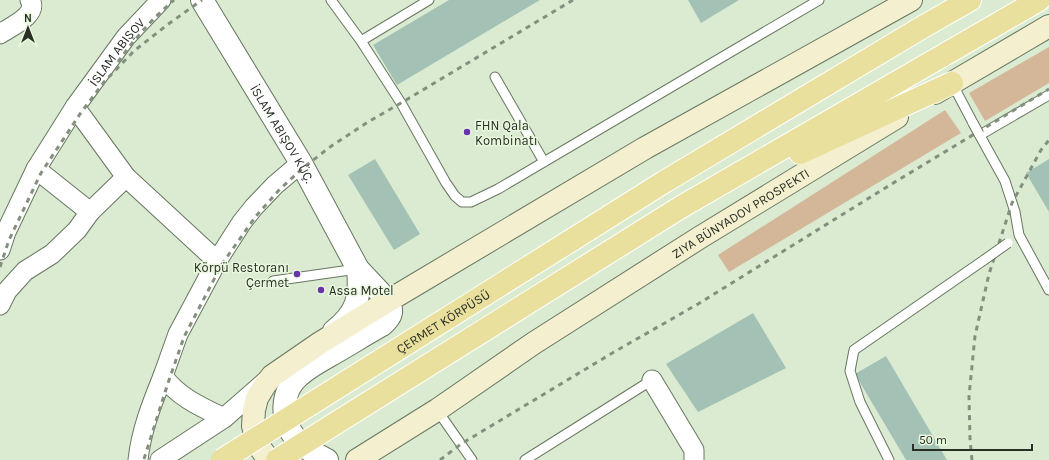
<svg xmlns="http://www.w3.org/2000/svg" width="1049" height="460" font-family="Karla,sans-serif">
<rect width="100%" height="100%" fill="#daebd1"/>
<path fill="#d4b799" d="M1049,47V83L985,121L969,93Z
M945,110L961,133L729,272L718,255Z"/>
<path fill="#a3c2b5" d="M449,0H540L397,85L373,45Z
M688,0H739L701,23Z
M375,159L420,234L394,250L348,175Z
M1049,159V212L1026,173Z
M753,313L786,368L698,412L666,364Z
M886,356L947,460H906L855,374Z"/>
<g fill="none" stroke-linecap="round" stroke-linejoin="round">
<g stroke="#687660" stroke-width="11">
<path id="service" d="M331,0L361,41L401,103L446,183L455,196L462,202H471L498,189L819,0
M361,41L429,0
M495,77L544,162
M952,83L973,123
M979,134L1005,181L1015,212L1019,235L1049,290
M980,135L1049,95
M273,281L357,269
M437,410L472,460
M525,460L652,380
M889,460L860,402L850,371L854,350L984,260"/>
</g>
<g stroke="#687660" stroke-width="21">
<g id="minor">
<path d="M0,34C10,27 39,15 30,0"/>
<path d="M75,107L126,177L217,261"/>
<path d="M36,169L90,212"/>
<path id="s1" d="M0,250L6,232L36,169L75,107L126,37L161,0"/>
<path d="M0,305L7,291L25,271L52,254L77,230L90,212L126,177"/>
<path d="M652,380L694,450V460"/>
<path d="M224,418C201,407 178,397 163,376L178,334L217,261L242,222L254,207L275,185L301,163"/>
<path d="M138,460C141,431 152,403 163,376"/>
<path d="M160,460L224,418L265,382"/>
</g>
</g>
<g stroke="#687660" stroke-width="24">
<g id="tertiary">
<path id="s2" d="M202,0L301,163L358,269L388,301C394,312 391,317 382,325C364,335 347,346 329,356C317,363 303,370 294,381C286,390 283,404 285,415C290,441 306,449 327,460"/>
<path d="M334,331C357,313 361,297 358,269"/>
</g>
</g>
<g stroke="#687660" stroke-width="24">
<g id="secondary">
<path d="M935,93L1049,26"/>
<path d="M269,460L258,445L253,426L254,410L257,398L265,385L272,376L320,343L388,301L645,148L911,0"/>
<path id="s3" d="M357,460L437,410L534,343L699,238L897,117"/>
</g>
</g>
<g stroke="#fff" stroke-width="24">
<path id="primary" d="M800,153L952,83
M664,182L921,28L970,0
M681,207L1039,0"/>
</g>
<use href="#service" stroke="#fff" stroke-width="9"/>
<use href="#minor" stroke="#fff" stroke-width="19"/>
<use href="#tertiary" stroke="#fff" stroke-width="22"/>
<use href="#secondary" stroke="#f4efce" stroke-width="22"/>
<use href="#primary" stroke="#eae09e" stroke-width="22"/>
<path stroke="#84907e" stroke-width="3" stroke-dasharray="5 5" stroke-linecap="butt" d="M118,62C134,39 153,18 174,0
M0,267L9,240L41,173L80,114L104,82L134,51L167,25L202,0
M144,459L168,383L184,337L222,264L256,216L279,190L303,168L330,147L368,122L401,103L573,0
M440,460L461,444L614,352L698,304L890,185L1049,89
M972,460L970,439L969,396L975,336L989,274L1012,203L1041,150L1049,140"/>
<g stroke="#687660" stroke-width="11" stroke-linecap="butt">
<path id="service-bridge" d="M973,123L979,134
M984,260L1008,243"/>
</g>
<g stroke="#fff" stroke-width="24" stroke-linecap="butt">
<g id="primary-bridge">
<path id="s4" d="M222,460L664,182"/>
<path d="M277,460L681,207"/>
</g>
</g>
<use href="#service-bridge" stroke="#fff" stroke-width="9"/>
<use href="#primary-bridge" stroke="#eae09e" stroke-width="22"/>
</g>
<g fill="#6933aa" stroke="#e8f8de" stroke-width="1.5">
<circle cx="467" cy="132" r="4"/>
<circle cx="297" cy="274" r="4"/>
<circle cx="321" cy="290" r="4"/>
</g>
<g text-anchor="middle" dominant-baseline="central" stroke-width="3" stroke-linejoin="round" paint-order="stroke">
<g font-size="13" fill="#292f25" stroke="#e8f8de">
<text stroke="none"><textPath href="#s1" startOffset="231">İSLAM ABIŞOV</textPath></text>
<text stroke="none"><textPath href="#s2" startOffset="156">İSLAM ABIŞOV KÜÇ.</textPath></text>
<text stroke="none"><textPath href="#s3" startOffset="456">ZIYA BÜNYADOV PROSPEKTI</textPath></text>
<text stroke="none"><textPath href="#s4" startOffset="261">ÇERMET KÖRPÜSÜ</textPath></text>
</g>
<g font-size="13" fill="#292f25" stroke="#e8f8de" text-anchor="start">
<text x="475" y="125">FHN Qala<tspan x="475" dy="15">Kombinatı</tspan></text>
<text x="289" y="267" text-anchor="end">Körpü Restoranı<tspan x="289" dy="15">Çermet</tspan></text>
<text x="329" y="290">Assa Motel</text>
</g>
</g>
<g transform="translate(28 28)" stroke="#e8f8de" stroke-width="3" paint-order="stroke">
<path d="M0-3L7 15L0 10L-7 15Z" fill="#292f25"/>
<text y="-6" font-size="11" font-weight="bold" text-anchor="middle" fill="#292f25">N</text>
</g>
<path d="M913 444v6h119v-6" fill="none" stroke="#292f25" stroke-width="2"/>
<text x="919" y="444" font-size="12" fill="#292f25" stroke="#e8f8de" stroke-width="3" paint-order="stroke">50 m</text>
</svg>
